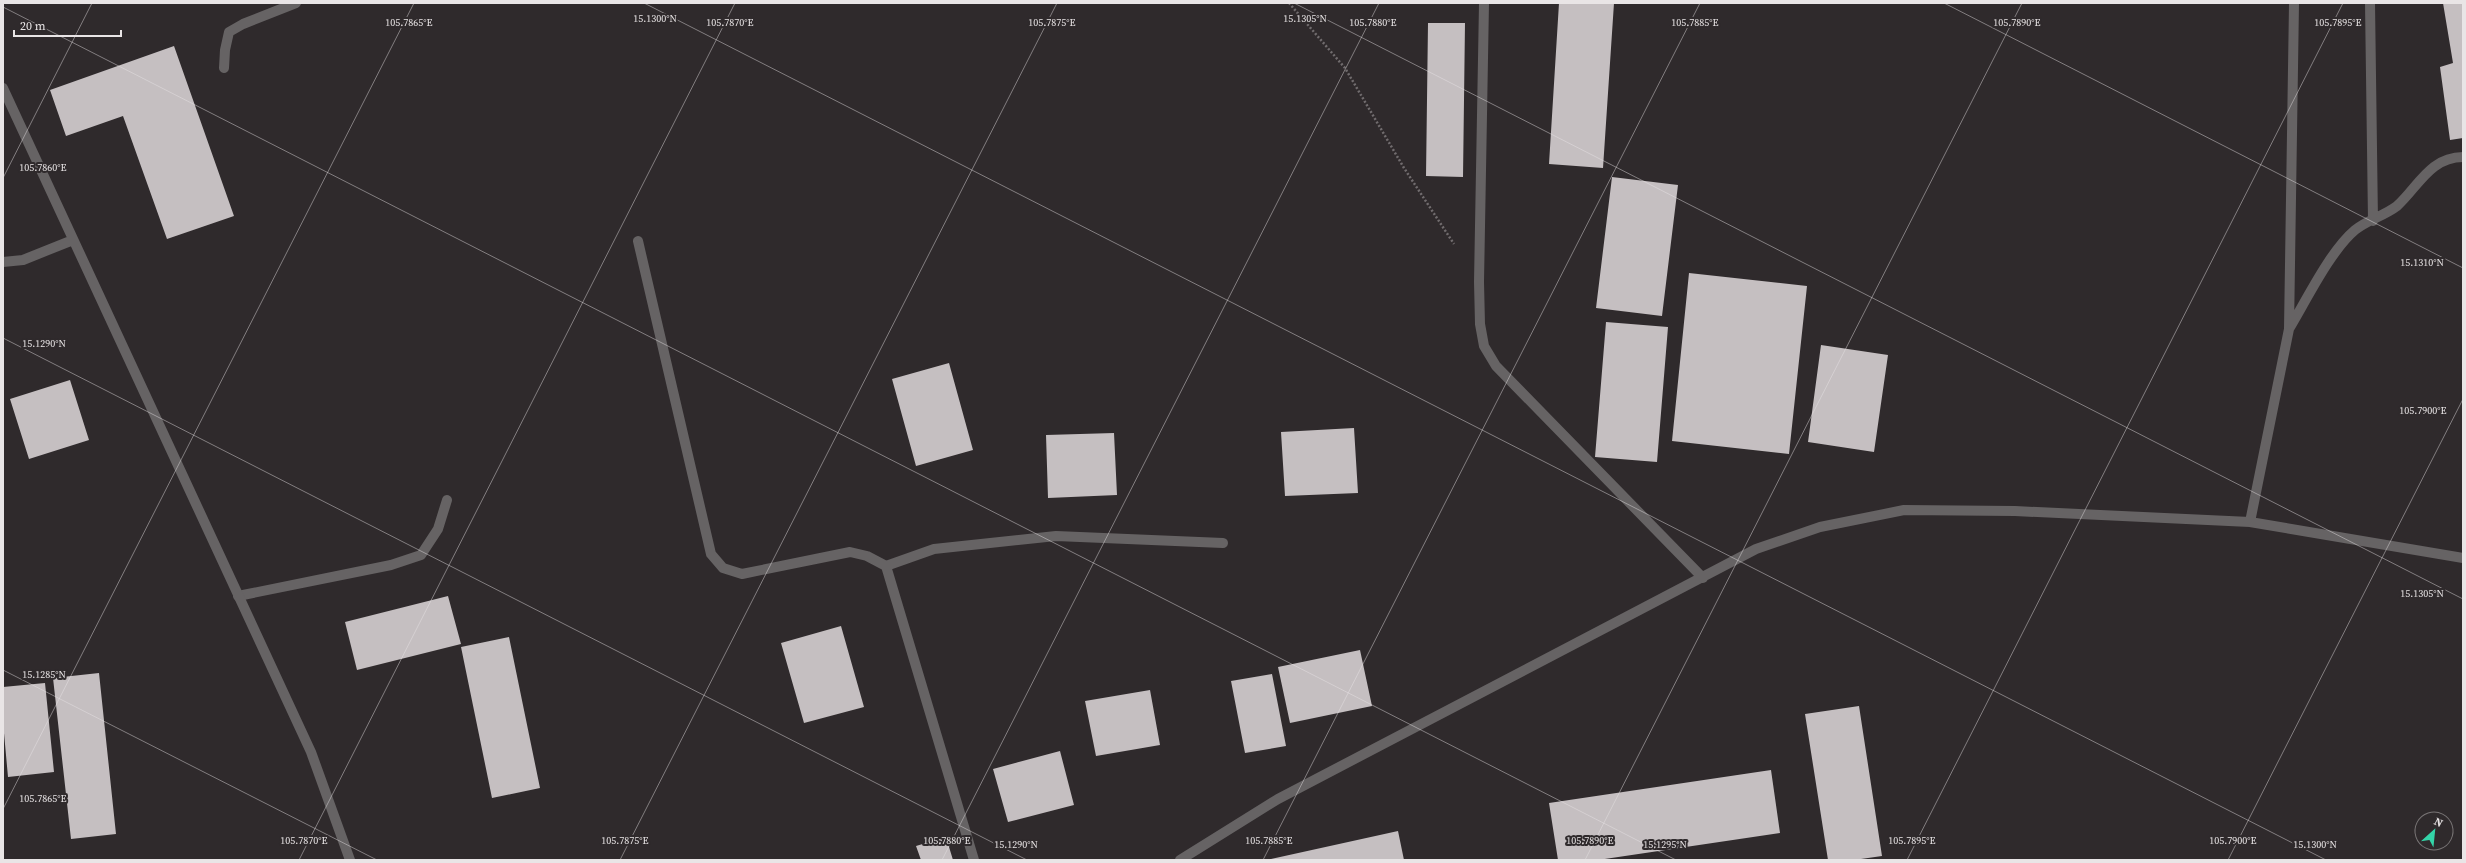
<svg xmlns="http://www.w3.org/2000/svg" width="2466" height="863" font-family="'Source Serif 4',serif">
<rect width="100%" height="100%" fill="#2f2a2c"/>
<path fill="#c5bfc1" d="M1559,3H1614L1603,168L1549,164Z
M2443,3H2463V138L2450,140L2440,67L2453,63Z
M1428,23H1465L1463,177L1426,176Z
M174,46L234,216L167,239L123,116L66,136L50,90Z
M1612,177L1678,185L1662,316L1596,308Z
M1689,273L1807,286L1789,454L1672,441Z
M1606,322L1668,327L1657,462L1595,457Z
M1821,345L1888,355L1874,452L1808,442Z
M949,363L973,450L916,466L892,379Z
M70,380L89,440L29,459L10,399Z
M1354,428L1358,493L1285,496L1281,432Z
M1114,433L1117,495L1048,498L1046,435Z
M448,596L461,644L357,670L345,622Z
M841,626L864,707L804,723L781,643Z
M509,637L540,788L492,798L461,647Z
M1360,650L1372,706L1290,723L1278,667Z
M99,673L116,834L71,839L53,678Z
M1272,674L1286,746L1245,753L1231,681Z
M45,683L54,772L8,777L3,722V687Z
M1150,690L1160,745L1096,756L1085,701Z
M1859,706L1882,856L1854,860H1828L1805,714Z
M1060,751L1074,805L1008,822L993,769Z
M1771,770L1780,833L1598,860H1558L1549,803Z
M1398,831L1404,860H1271V859Z
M946,837L953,860H921L916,846Z"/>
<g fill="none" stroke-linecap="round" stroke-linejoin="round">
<path stroke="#716c6e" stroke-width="2.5" stroke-dasharray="2 2" stroke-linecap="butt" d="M1289,3L1345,68L1404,168L1454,244"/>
<path stroke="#666364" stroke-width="10" d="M224,68L225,50L229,32L243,24L296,3
M638,241L711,554L723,568L742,574L850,552L867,556L886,566L974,860
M886,566L934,549L1056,536L1223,543
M238,596L391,565L421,555L438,529L447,500"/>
<path stroke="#666364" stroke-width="10" d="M1484,3L1479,282L1480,324L1484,346L1496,366L1703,578
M2370,3L2373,221
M3,88L311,752L350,860
M3,262L23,260L73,240
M2289,329C2306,301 2330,251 2355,230C2367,220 2384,216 2397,206C2418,187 2430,157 2463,157
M2250,522L2289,329L2294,3
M1180,860L1278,799L1756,549L1820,527L1904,510L2015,511L2250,522L2463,558"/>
</g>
<path fill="none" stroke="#e9e5e6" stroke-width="1" stroke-opacity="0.45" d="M644,3L2326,860M1294,3L2463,599M1944,3L2463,268M3,7L1676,860M3,178L92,3M3,338L1027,860M3,670L377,860M3,809L414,3M299,860L735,3M620,860L1057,3M942,860L1379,3M1263,860L1700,3M1585,860L2022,3M1907,860L2343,3M2228,860L2463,399"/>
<g font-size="10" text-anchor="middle" fill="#e9e5e6" stroke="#2f2a2c" stroke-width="4" stroke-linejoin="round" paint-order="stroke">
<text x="655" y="22">15.1300°N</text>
<text x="1305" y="22">15.1305°N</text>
<text x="409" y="26">105.7865°E</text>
<text x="730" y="26">105.7870°E</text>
<text x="1052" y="26">105.7875°E</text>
<text x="1373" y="26">105.7880°E</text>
<text x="1695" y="26">105.7885°E</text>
<text x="2017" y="26">105.7890°E</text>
<text x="2338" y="26">105.7895°E</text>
<text x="43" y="171">105.7860°E</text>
<text x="2422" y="266">15.1310°N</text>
<text x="44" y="347">15.1290°N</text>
<text x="2423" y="414">105.7900°E</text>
<text x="2422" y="597">15.1305°N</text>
<text x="44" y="678">15.1285°N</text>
<text x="43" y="802">105.7865°E</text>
<text x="304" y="844">105.7870°E</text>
<text x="625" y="844">105.7875°E</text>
<text x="947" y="844">105.7880°E</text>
<text x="1269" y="844">105.7885°E</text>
<text x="1590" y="844">105.7890°E</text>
<text x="1912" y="844">105.7895°E</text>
<text x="2233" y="844">105.7900°E</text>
<text x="1665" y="848">15.1295°N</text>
<text x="2315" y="848">15.1300°N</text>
<text x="1016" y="848">15.1290°N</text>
</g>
<rect width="2466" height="863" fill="none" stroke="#e9e5e6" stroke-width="8"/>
<g transform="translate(2434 831) rotate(27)"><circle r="19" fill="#2f2a2c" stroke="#797576"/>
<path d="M0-3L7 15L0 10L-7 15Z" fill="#34d4a8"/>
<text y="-6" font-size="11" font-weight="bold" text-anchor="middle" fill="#e9e5e6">N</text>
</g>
<path d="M14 30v6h107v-6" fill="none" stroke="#e9e5e6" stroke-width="2"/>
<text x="20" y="30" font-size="12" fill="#e9e5e6" stroke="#2f2a2c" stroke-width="3" paint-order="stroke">20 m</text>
</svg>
